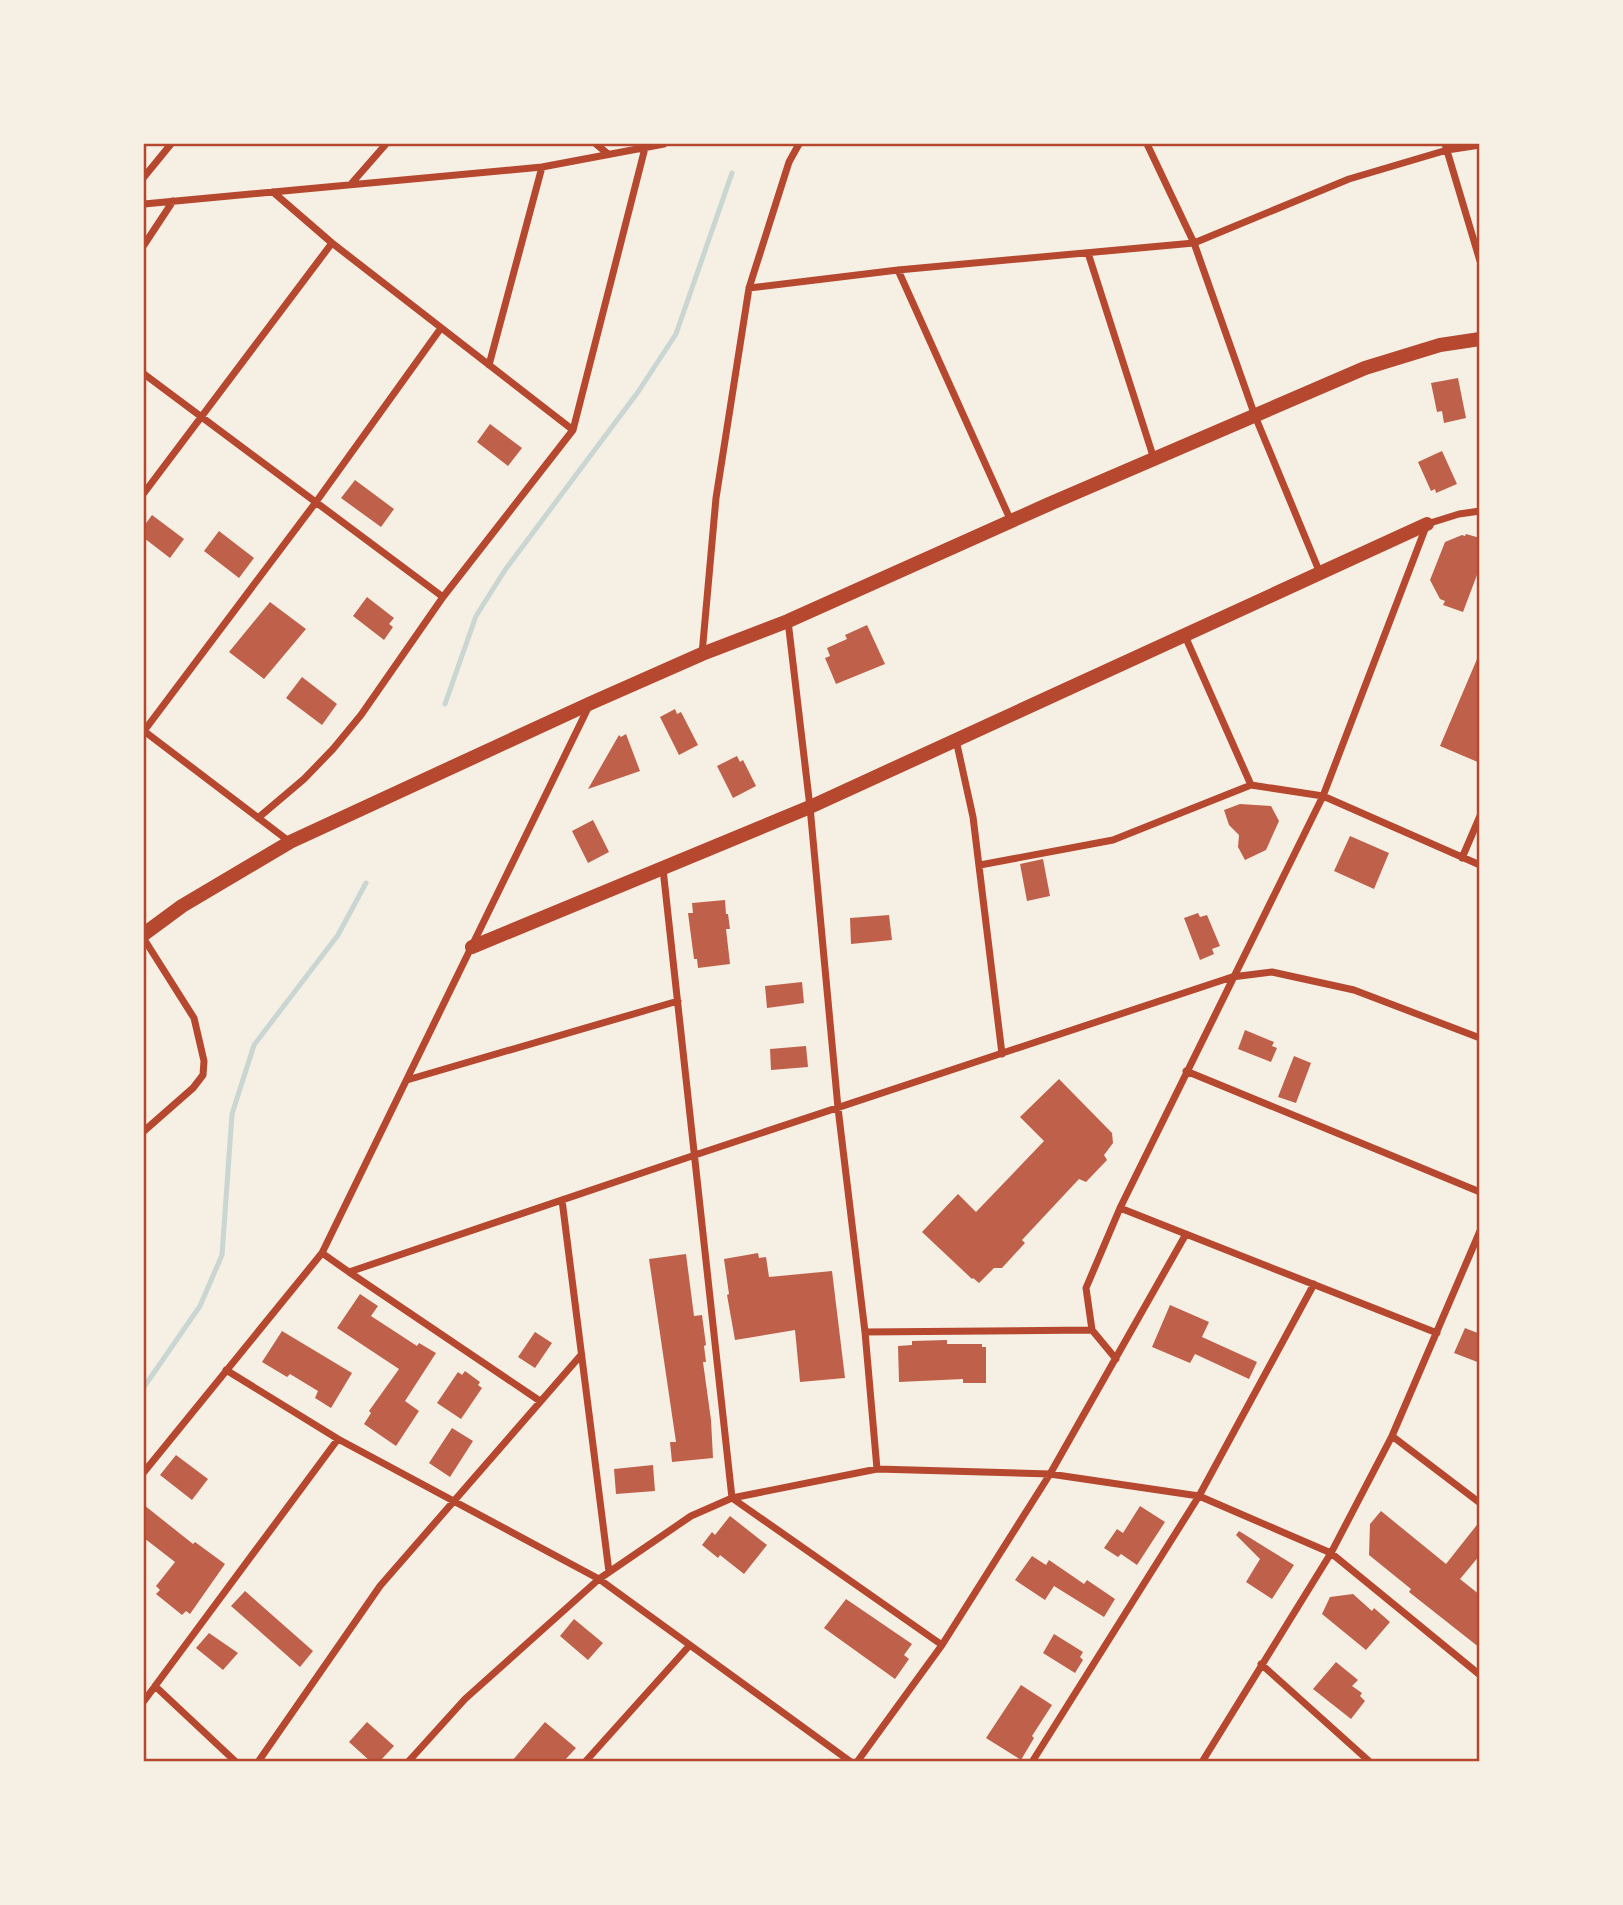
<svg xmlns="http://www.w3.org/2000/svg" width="1623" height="1905" font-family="'IBM Plex Sans',sans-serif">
<rect width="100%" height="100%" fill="#f6efe4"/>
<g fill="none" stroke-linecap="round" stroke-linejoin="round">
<path stroke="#c9d6d2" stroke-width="5" d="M445,704L476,616L505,570L638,392L676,334L732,173
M144,1387L200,1306L222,1255L232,1114L254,1045L338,935L366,883"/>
</g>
<path fill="#bf614a" d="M1458,378L1466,418L1444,423L1442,411L1437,412L1431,383Z
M490,424L522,448L508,466L477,442Z
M1442,451L1457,484L1436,493L1435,489L1431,491L1418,462Z
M355,480L394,509L381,527L341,498Z
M152,515L184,539L170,558L144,538V526Z
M219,531L254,558L239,578L204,551Z
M1466,534L1480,538V567L1463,612L1443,605L1445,601L1440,599L1430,580L1445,542L1462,535L1465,536Z
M367,597L394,618L389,624L393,627L384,640L353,616Z
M270,602L306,629L264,679L229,652Z
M867,625L885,664L836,684L825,658L830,656L827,648L847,639L845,635Z
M1480,652V763L1440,746Z
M302,677L337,704L322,725L286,698Z
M675,709L677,714L681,712L698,745L679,755L660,717Z
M626,734L640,771L588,789L619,735L621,737Z
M737,756L740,762L743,760L756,786L733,798L717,766Z
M1240,804L1271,806L1279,821L1266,850L1245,860L1238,847L1239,835L1229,825L1224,810Z
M593,820L609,852L588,863L572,831Z
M1350,836L1389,853L1374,889L1334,871Z
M1043,859L1050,896L1027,901L1020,864Z
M725,900L726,914H728L730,929H726L730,964L698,968L697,959H694L688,913H693L692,903Z
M1198,913L1200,917L1207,915L1220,946L1212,949L1214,954L1200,960L1184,918Z
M889,915L892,940L851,944L850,918Z
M802,982L804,1003L767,1008L765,986Z
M1245,1030L1274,1042L1272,1046L1277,1048L1271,1062L1238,1049Z
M806,1046L808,1067L771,1070L770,1049Z
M1294,1056L1311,1063L1296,1103L1278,1097Z
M1059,1079L1112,1133L1113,1143L1104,1155L1107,1160L1086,1182L1079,1179L1022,1240L1025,1243L1002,1268H994L979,1283L973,1278L972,1279L922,1232L958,1194L976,1212L1044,1141L1020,1117Z
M758,1253L759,1258L766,1257L769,1277L832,1271L845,1378L800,1382L795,1330L735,1340L727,1295L729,1294L724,1259Z
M686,1254L694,1316L702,1315L706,1345L704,1346L706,1362H703L711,1420L713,1458L672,1462L670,1442H676L649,1259Z
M360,1294L378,1306L371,1316L417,1346L419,1343L436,1353L405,1401L419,1411L396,1446L364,1424L371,1413L369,1411L399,1369L337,1328Z
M1170,1305L1209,1322L1202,1337L1257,1362L1249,1379L1195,1354L1190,1363L1152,1347Z
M1465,1328L1480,1334V1363L1454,1353Z
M282,1331L352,1373L331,1408L315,1398L318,1391L290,1374L287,1377L262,1362Z
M535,1332L552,1343L535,1368L518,1357Z
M947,1340V1344H982V1347H986V1383H963V1379L899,1382L898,1346L912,1345V1341Z
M465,1371L480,1382L478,1385L482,1388L461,1419L437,1403L458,1372L462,1375Z
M452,1428L473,1441L450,1477L429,1463Z
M176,1455L208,1479L192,1500L160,1475Z
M653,1465L655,1491L616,1494L614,1469Z
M144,1505L193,1544L195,1542L225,1564L190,1614L186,1611L182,1615L156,1594L160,1590L156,1586L175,1562L144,1538Z
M1140,1506L1165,1522L1137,1565L1121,1554L1118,1557L1104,1548L1117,1529L1123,1533Z
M1381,1511L1446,1564L1480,1521V1555L1460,1579L1480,1595V1648L1409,1592L1411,1589L1369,1555L1370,1524Z
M730,1516L767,1545L744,1574L720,1555L718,1558L702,1545L712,1532L715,1535Z
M1239,1531L1294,1565L1272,1599L1246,1582L1260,1559L1236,1535Z
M1032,1556L1046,1565L1049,1560L1084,1584L1087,1580L1115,1599L1104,1617L1054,1586L1045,1600L1015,1580Z
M245,1591L313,1651L300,1667L231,1606Z
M1353,1594L1372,1611L1374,1608L1390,1622L1366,1650L1322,1614L1330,1597Z
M846,1599L912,1644L904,1655L909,1659L895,1679L824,1628Z
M574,1619L603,1643L588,1660L560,1636Z
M209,1633L238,1653L223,1670L196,1648Z
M1054,1634L1083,1652L1080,1657L1083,1660L1075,1673L1043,1653Z
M1336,1662L1358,1680L1352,1686L1362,1693L1360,1696L1365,1701L1351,1719L1313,1689Z
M1021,1685L1052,1705L1032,1736L1034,1738L1021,1760L986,1738Z
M367,1722L394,1746L380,1761H370L349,1742Z
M545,1722L576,1748L564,1761H512Z"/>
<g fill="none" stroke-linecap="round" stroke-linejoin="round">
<path stroke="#b5482f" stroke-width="7" d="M596,144L608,154
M1147,144L1194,243L1255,416L1320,573
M1445,144L1480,261
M144,177L171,144
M351,184L386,144
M273,192L332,243L573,430
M144,204L542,167L664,144
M144,245L173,201
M1088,253L1154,459
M898,270L1011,521
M749,288L898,270L1194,243L1349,179L1447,150L1480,145
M489,365L542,167
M144,374L443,597
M144,493L332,243
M788,621L810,807L838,1108L865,1332L877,1469
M1185,636L1251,785L1323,796L1480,865
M702,654L716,498L749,288L789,162L799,144
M144,731L316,502L441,328
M144,731L290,842
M956,740L973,817L1002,1054
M258,818L304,779L333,749L361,715L443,597L573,430L646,144
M1462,858L1480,816
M980,865L1113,840L1251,785
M663,869L732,1498L942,1645
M144,939L194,1018L204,1061L203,1075L193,1088L144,1131
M1186,1071L1480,1192
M407,1080L678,1001
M562,1200L609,1572
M1120,1208L1437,1333
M322,1253L349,1272L695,1155L1232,977L1272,972L1354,990L1480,1038
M349,1272L540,1401
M1092,1330L1086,1288L1120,1208L1323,796L1427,524L1459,514L1480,511
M865,1332L1092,1330L1116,1359
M226,1370L338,1439L599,1579L851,1762
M1392,1436L1480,1503
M144,1472L322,1253L589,706
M1261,1664L1370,1762
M155,1686L236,1762
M144,1701L338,1439
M258,1762L380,1586L581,1355
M408,1762L465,1699L599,1579L691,1516L732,1498L877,1469L1050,1474L1199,1496L1331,1553L1480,1675
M585,1762L690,1645
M857,1762L942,1645L1050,1474L1186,1234
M1032,1762L1199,1496L1314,1284
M1202,1762L1331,1553L1392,1436L1480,1231"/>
<path stroke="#b5482f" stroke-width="14" d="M144,934L182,906L290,842L591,703L702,654L788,621L1047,505L1365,368L1440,345L1480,339
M472,947L810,807L1427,524"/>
</g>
<rect width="1623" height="1905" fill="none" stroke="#f6efe4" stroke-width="290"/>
<rect x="145" y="145" width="1333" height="1615" fill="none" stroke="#b5482f" stroke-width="2.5"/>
</svg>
